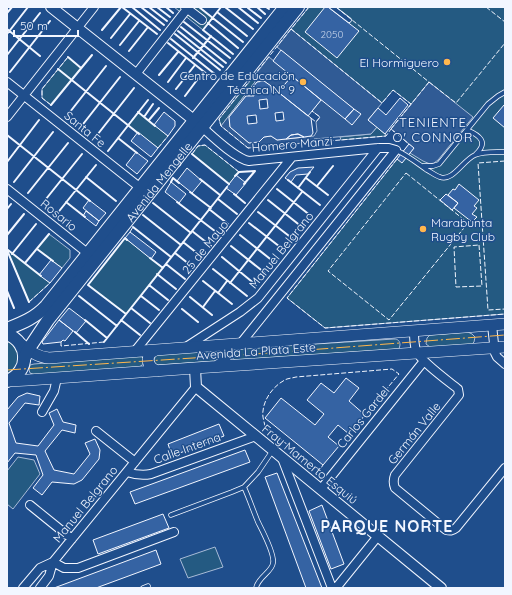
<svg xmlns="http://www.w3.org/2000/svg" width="512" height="595" font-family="Quicksand,sans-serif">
<rect width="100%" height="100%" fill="#1f4e8c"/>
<path fill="#245a82" stroke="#a8bbd7" d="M174,7H199L213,18L203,30Z
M309,7H505V314L325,328L287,298L409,144L391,129L411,104L393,90L382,103L291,29Z
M68,57L81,68L51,105L42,98V89Z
M255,75V82L221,126L219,119Z
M138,112L168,136L158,148L128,125Z
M377,127L386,135V136L341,140L340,137L371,134Z
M205,145L239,172L229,184L192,154L198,146Z
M49,234L70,250V258L62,268L37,249Z
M125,238L163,268L126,314L88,285Z
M7,249L50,283L29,302L7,250Z
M468,332L472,334L475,337L474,342L471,345L430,347L426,344L427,338L430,335Z
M7,339L19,350L18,368L7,376Z
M394,339C398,339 400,341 400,345L399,349L235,360L231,357V352L236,349Z
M217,350L221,354L220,358L216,361L158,365L155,363L154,360L156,355Z
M138,355L141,356L144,359C144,363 142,366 139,367L35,375L30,373L29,370L30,365L34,364Z
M18,457L34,460L40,474L13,509L7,504V471Z
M215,547L223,567L188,578L180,559Z"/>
<path fill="#305b95" stroke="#a8bbd7" d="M291,29L382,103L368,120L377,127L371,134L314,139V142L248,148L221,126L255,82V75L269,57L292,76L278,92L272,93L271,86L264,81L257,82L253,87L254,96H246L229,117L230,127L249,143L264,137L271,136L277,140L314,136L317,131L316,122L320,117L312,111L321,100L360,114L277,47Z
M429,82L473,117L438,160L434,163L430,164L423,161L410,153L414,148L391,129Z"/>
<path fill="#3563a3" stroke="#f2f6ff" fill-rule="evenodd" d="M325,7H328L359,31L337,58L305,32Z
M281,50L354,109L345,119L273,61Z
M292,76L321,100L308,116L278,92Z
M264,81L271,86L272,93L278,92L311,118L313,133L311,136L304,137L298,134L291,135L286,139L277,140L271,136L264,137L259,142L249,143L230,127L229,117L246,96H254L253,87L257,82ZM267,99L268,108L260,109L259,100ZM283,112L284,120L276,121L275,113ZM256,115L257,123L248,124L247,116Z
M400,98L408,105L385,134L368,120L378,108L386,115Z
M504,105H505V128L493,118Z
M354,109L361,114L352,125L345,119Z
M164,112L175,121V126L168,136L154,125Z
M138,132L158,148L151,157L131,141Z
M298,134L304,137L286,139L291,135Z
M409,144L414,148L402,163L397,159Z
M136,152L148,161L137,174L126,165Z
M314,167L308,174L296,175L291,182L285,178L290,172L298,168Z
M187,168L202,181L192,193L177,181Z
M236,175L246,183L236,195L226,188Z
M171,182L186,194L179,203L165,192Z
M459,184L479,200L474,206L477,208L472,214L477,217L472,222L454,208L458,203L448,195L453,189L455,190Z
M446,194L458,203L452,210L440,200Z
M89,200L106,213L99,221L83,208Z
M86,211L99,221L96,226L83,216Z
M130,232L156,252L151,259L125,238Z
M51,260L62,268L50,283L39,275Z
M69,308L86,321L76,333L59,320Z
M59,320L73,331L65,341L63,340L61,342L43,344L42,342Z
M346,378L359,388L349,401L365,415L349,434L338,425L328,437L339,446L323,465L265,418L281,398L315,425L324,414L307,400L321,383L334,393Z
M27,393L40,396L39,405L25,403L9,423L16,443L38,446L54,425L49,413L57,409L63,422L76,425L75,433L62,430L45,451L54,470L74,474L90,454L85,443L95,439L100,450L99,459L82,480L74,484L52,482L42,495L33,488L43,475L36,455L15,453L7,463V410L18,397Z
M219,424L224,436L172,456L168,444Z
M245,450L250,462L135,504L130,492Z
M277,473L322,588H306L265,477Z
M322,505L344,564L331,569L309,511Z
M163,514L169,528L98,554L93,540Z
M156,550L161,564L96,588H54Z"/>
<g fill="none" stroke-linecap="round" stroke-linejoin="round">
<g stroke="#f2f6ff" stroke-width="5.5">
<path id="service" d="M332,7L349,20
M467,130C479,135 489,142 476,154
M396,150C407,155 417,163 427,170C431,172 436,176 440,177C453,182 463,160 475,155C484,151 495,152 505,152
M423,166H433L439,164L488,104L498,96L505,92
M244,487C249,498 253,510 258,522C262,530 275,554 273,563C272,572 258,577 256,588
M171,515L232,492L244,487L258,472L273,450
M143,588L148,586"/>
</g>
<g stroke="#f2f6ff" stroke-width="10">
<path id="minor" d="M185,7L202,20
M136,74L187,9
M7,82L143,190
M7,117L94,7
M202,127C213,137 236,159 249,161L378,148H389L396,150L241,343
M7,189L91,256
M492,325L495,353L497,357L505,364
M414,331C414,337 414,344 416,350C419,360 448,381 458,389L459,395L395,475C393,480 393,483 395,488L446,530C450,531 452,531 456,528L505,468
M186,347L240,312L258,298L378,148
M135,351L292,157
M42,412L54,391L57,378
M96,431L135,462
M282,458L332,588
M127,472C136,475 142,476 151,474L256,436
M321,489L424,361
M30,505L72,539
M53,562L64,568H78L174,532
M23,588L40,568L53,562
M40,588L49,576L53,562L196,387
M336,588L378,536"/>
</g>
<g stroke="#f2f6ff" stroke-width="12">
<path id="tertiary" d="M51,7L200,125
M195,368L196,387L441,588"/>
</g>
<g stroke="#f2f6ff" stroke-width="12">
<path id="secondary" d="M21,344C30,351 37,357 49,358L505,324
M156,350L150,353C146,361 149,368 157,371
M217,366C228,361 226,355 225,345
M9,381L28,380L195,368L505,347"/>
</g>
<g stroke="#f2f6ff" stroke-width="14">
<g id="primary">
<path d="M7,329C22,323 35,318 46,306L285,7"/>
<path d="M7,334C30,343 30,372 7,381"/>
<path id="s1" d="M24,359L28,350L48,320L298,7"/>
</g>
</g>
<use href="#service" stroke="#1f4e8c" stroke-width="4"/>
<use href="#minor" stroke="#1f4e8c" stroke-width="8"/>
<use href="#tertiary" stroke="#1f4e8c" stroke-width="10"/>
<use href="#secondary" stroke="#1f4e8c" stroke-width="11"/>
<use href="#primary" stroke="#1f4e8c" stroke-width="12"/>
<path stroke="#f2f6ff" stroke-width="1" stroke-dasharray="5 2" stroke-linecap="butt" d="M309,7L291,29L382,103L393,90L411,104
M336,7L429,82L391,129L409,144
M486,7L505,22
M291,29L219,119L221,126L248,148L386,136L391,129
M429,82L456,103L505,43
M51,105L42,98V89L68,57
M311,118L316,122L320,117L312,111
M158,148L168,136
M192,154L198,146L205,145L239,172
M397,159L287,298L325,328L505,314
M505,161L478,163L488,310L505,309
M406,173L468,223L389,320L328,271Z
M130,232L133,227
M479,245L482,286L456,287L454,247Z
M29,302L50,283
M61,342V346L104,342
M323,465L319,471L265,426C264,421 262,416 263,411C264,398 275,384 287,379C290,378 293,378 296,377L392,369L399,374L365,415"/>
<path stroke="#f2f6ff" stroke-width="2" d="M122,7L157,34
M132,7L160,30
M141,7L164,25
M149,7L167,21
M157,7L170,17
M166,7L173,13
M199,7L243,42
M221,7L203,30L233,54
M225,7L253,29
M238,7L258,23
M257,7L265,14
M266,7L269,9
M248,8L261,18
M217,12L247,36
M7,13L12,7
M184,22L230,58
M208,23L238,48
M181,27L226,63
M7,29L40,56
M102,30L121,7
M178,31L223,67
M7,34L28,7
M175,34L220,70
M111,38L130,14
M171,39L216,75
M168,43L213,79
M120,45L139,21
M129,51L148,27
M7,55L40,13
M68,57L81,68
M193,58L211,36
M58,69L139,134
M10,72L50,21
M159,75L178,52
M168,82L186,58
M176,89L195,65
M185,96L203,72
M51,105L92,55
M138,112L155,126
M66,117L106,66
M144,117L153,104
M149,120L159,108
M80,128L120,77
M7,135L90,201
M118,138L137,153
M94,139L134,88
M108,151L148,100
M192,154L229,184
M7,162L39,120
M235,176L239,172L255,171
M86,177L116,201
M306,178L328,195
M200,179L220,195
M288,180L320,205
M14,182L53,132
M171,182L173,178L179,183
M244,184L255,171
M317,186L333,166
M298,188L310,172
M277,189L311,216
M190,192L211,208
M28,193L68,143
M234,194L245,203
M218,199L237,214
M268,200L302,227
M66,202L85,217
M177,202L220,235
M153,203L191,233
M42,204L82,154
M7,209L11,204
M209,209L228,224
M258,212L293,239
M56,215L96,165
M143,215L181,245
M249,223L284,250
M133,227L171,257
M192,231L211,246
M7,235L24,214
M240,235L274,262
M183,242L202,257
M231,246L265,273
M37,249L53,261
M7,250L29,302
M8,250L41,276
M175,253L194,268
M12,254L36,224
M222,257L256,285
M150,258L163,268
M25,263L49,234
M166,264L185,279
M213,269L247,296
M157,274L176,289
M203,281L232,304
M230,283L302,192
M149,285L168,300
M7,291L14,308
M218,293L227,281
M79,296L117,326
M141,296L159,310
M190,297L212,315
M203,307L215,291
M131,308L150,323
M182,309L198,322
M126,314L88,285L125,238L127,240
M85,320L107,338
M121,320L140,335
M75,332L89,344
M104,342L227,187"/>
<path stroke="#ffb74d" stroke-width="1" stroke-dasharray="14 3 2 3" stroke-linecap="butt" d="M7,370L255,354L505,335"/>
</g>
<g fill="#ffb74d" stroke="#1f4e8c" stroke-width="1.5">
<circle cx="447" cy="62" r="4"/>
<circle cx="303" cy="82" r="4"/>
<circle cx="423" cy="229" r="4"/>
</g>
<g text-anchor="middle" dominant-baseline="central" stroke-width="3" stroke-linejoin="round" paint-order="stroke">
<g font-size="10" fill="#c3d1e8">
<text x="332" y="34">2050</text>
</g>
<g font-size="12" fill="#f2f6ff" stroke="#1f4e8c" text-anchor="end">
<text x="439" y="62">El Hormiguero</text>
<text x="295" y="75">Centro de Educación<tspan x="295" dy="14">Técnica Nº 9</tspan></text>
<text x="431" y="222" text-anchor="start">Marabunta<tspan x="431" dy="14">Rugby Club</tspan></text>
</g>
<g font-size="12" fill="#f2f6ff" stroke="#1f4e8c">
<text transform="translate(85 129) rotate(39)">Santa Fe</text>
<text transform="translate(292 144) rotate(-5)">Homero Manzi</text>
<text stroke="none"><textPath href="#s1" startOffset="223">Avenida Mengelle</textPath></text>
<text transform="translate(59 215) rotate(39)">Rosario</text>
<text transform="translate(205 247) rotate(-51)">25 de Mayo</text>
<text transform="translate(281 250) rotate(-51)">Manuel Belgrano</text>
<text transform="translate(256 351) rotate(-4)">Avenida La Plata Este</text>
<text transform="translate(363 417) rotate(-51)">Carlos Gardel</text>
<text transform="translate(414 433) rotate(-51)">Germán Valle</text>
<text transform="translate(187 448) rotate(-20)">Calle Interna</text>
<text transform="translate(310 464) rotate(39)">Fray Mamerto Esquiú</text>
<text transform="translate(85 504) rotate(-51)">Manuel Belgrano</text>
</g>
<g font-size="13" letter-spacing="1" fill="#f2f6ff" stroke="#1f4e8c">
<text x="433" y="122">TENIENTE<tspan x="433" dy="15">O' CONNOR</tspan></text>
</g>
<g font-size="16" font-weight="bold" letter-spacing="1" fill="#f2f6ff" stroke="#1f4e8c">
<text x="387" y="526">PARQUE NORTE</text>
</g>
</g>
<rect width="512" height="595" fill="none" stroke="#f2f6ff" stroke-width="16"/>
<path d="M14 30v6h64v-6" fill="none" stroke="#f2f6ff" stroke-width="2"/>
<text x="20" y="30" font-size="12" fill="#f2f6ff" stroke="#1f4e8c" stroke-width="3" paint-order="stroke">50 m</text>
</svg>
